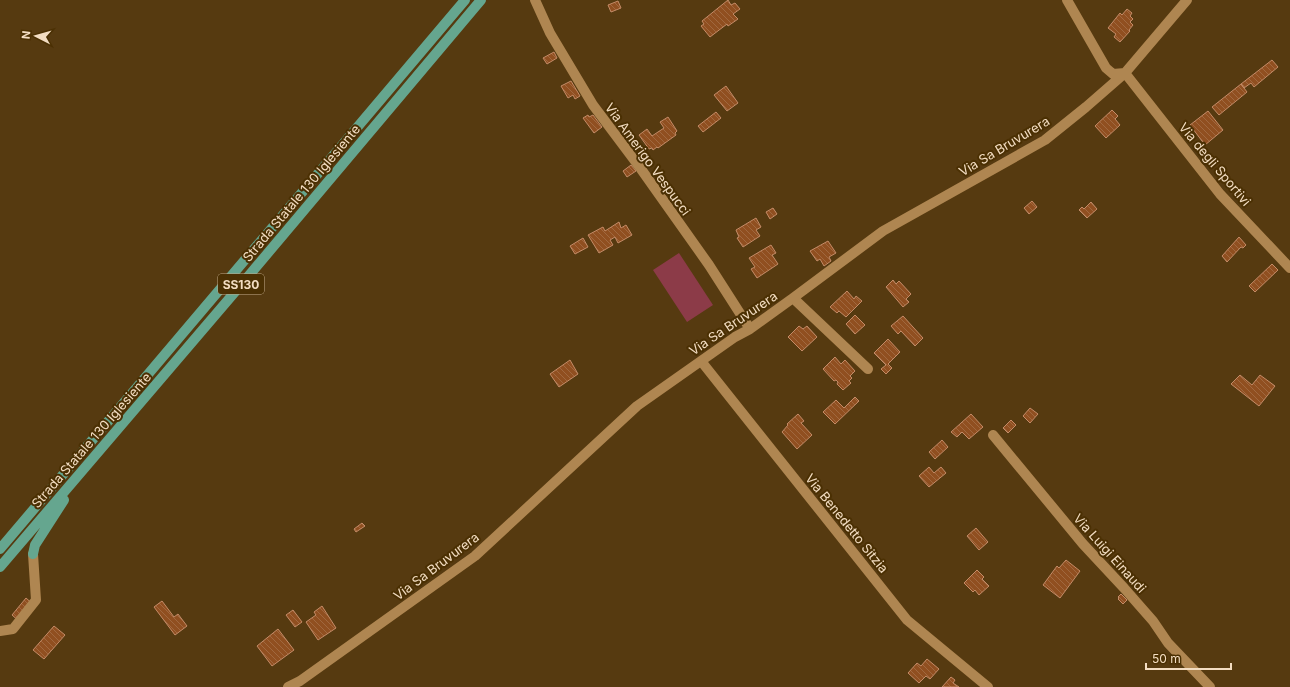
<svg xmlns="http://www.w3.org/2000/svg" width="1290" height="687" font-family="Inter,sans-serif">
<defs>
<pattern id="building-back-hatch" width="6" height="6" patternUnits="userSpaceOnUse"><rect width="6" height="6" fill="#904f20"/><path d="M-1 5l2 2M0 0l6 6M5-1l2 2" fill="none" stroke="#a0683f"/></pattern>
</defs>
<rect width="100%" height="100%" fill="#563a10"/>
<path fill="#8c3b48" d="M679,253L713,305L687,322L653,270Z"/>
<path fill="url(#building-back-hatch)" stroke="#c48b67" d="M728,0L731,5L735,3L740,9L733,14L738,19L728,26L727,24L710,37L701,26L704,24L702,21Z
M618,1L621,8L611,12L608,5Z
M1127,9L1132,13L1130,16L1133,19L1130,22L1133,25L1129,30L1130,31L1120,42L1114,37L1116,34L1108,28L1120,13L1122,15Z
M554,52L557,58L547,64L543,58Z
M1272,60L1278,67L1254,87L1251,83L1244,88L1241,84Z
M571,81L580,96L575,99L573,95L568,98L561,86Z
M1241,84L1247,92L1219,115L1212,107Z
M726,86L738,103L727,111L714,95Z
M1112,110L1118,116L1115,119L1120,125L1106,138L1095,126Z
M1208,111L1223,130L1205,145L1190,125Z
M716,112L721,118L703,132L698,126Z
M588,115L589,117L593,115L602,127L594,133L583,118Z
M668,117L677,131L675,133L676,135L658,148L657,147L653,150L652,148L649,149L639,135L647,129L652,136L664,128L660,122Z
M631,165L636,171L627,177L623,171Z
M1032,201L1037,207L1029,214L1024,208Z
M1091,202L1097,209L1087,218L1079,210L1082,207L1084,209Z
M773,208L777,214L770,219L766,212Z
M756,218L761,227L756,230L760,236L743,247L737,238L739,237L736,230Z
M619,222L621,228L626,225L632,235L618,243L615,237L610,240L613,245L599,253L588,235L603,227L605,231Z
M1239,237L1246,245L1243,248L1241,247L1227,262L1222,256Z
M583,238L588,247L575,254L570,246Z
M828,241L836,253L829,257L831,261L824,266L820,259L817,261L810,251Z
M771,245L776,253L772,255L778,264L757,278L751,269L755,267L749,258Z
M1272,264L1278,270L1255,292L1249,286Z
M893,280L896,284L899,281L911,294L906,299L909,302L903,307L886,287Z
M847,291L854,299L856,296L862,301L846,317L839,311L837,313L830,307Z
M855,315L865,325L855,334L846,324Z
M903,316L923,338L915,346L901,331L898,334L891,326Z
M799,326L803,329L807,326L817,337L802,351L788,337Z
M888,339L900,352L888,364L892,368L886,374L881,369L886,365L874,353Z
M835,357L841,364L845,360L855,371L850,376L852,378L849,381L851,383L843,390L837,384L838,382L836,380L834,381L823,369Z
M570,360L578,374L559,387L550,374Z
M1240,375L1252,385L1260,375L1275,386L1259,406L1231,384Z
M855,397L859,401L835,424L823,412L836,400L844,408Z
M1030,408L1038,414L1030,423L1023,416Z
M798,414L804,421L801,423L812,435L797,449L782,432L788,425L787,424Z
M971,414L983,427L969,439L962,432L957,437L951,432Z
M1011,420L1016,425L1008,433L1003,428Z
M942,440L948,447L935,459L929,452Z
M929,467L934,473L941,467L946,473L929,487L919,476Z
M362,523L365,526L356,532L354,529Z
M976,528L988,542L979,550L967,536Z
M1066,560L1080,571L1060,598L1043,585L1057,566L1059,568Z
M977,570L984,577L982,579L989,586L979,595L975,590L973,592L964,583Z
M1121,594L1127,600L1123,604L1118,599L1119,598L1118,597Z
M26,598L35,606L21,623L12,615Z
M162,601L174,617L178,614L187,626L175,635L154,607Z
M322,606L336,628L318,640L306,622L316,615L314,612Z
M293,610L302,622L295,627L286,615Z
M54,626L65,635L44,659L33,650Z
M278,629L294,650L272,666L257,646Z
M927,659L939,669L930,679L926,676L919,683L908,673L917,663L921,666Z
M951,677L955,680L953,683L959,687H942Z"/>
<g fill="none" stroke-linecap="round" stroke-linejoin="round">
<path stroke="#af8651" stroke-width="10" d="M535,0L550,33L593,105L641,169L709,265L750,329
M1067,0L1106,68L1113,74L1125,73L1220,194L1290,268
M793,298L868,369
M701,361L907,620L988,687
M993,435L1083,544L1124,588L1153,621L1168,643L1210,687
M0,631L13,629L36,600L33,554
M288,687L300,681L475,556L637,406L735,337L750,329L793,298L883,231L1045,140L1086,107L1125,73L1187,0"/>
<path stroke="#65a68f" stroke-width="10" d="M0,549L465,0
M33,554L35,545L64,500
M0,567L246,279L481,0"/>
</g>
<g text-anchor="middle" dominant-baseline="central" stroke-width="4" stroke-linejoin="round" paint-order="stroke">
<rect fill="#4b3003" stroke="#c1a989" stroke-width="1" x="218" y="274" width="46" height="20" rx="3"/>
<g font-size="12" font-weight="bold" fill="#f3ddc2">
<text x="241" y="284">SS130</text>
</g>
<g font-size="13" fill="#f3ddc2" stroke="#4b3003">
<text transform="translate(1004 146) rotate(-31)">Via Sa Bruvurera</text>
<text transform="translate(648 159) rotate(54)">Via Amerigo Vespucci</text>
<text transform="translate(1215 164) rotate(50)">Via degli Sportivi</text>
<text transform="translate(301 193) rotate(-50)">Strada Statale 130 Iglesiente</text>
<text transform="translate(733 323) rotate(-34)">Via Sa Bruvurera</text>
<text transform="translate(91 440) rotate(-49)">Strada Statale 130 Iglesiente</text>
<text transform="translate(847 523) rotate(51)">Via Benedetto Sitzia</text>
<text transform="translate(1110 553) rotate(48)">Via Luigi Einaudi</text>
<text transform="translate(436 566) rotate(-37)">Via Sa Bruvurera</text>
</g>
</g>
<g transform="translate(36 36) rotate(276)" stroke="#4b3003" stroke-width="3" paint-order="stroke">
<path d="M0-3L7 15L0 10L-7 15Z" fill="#f3ddc2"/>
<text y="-6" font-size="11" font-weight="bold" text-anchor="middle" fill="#f3ddc2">N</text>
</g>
<path d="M1146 663v6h85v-6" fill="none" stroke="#f3ddc2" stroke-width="2"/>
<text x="1152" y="663" font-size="12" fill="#f3ddc2" stroke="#4b3003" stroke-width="3" paint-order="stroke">50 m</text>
</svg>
